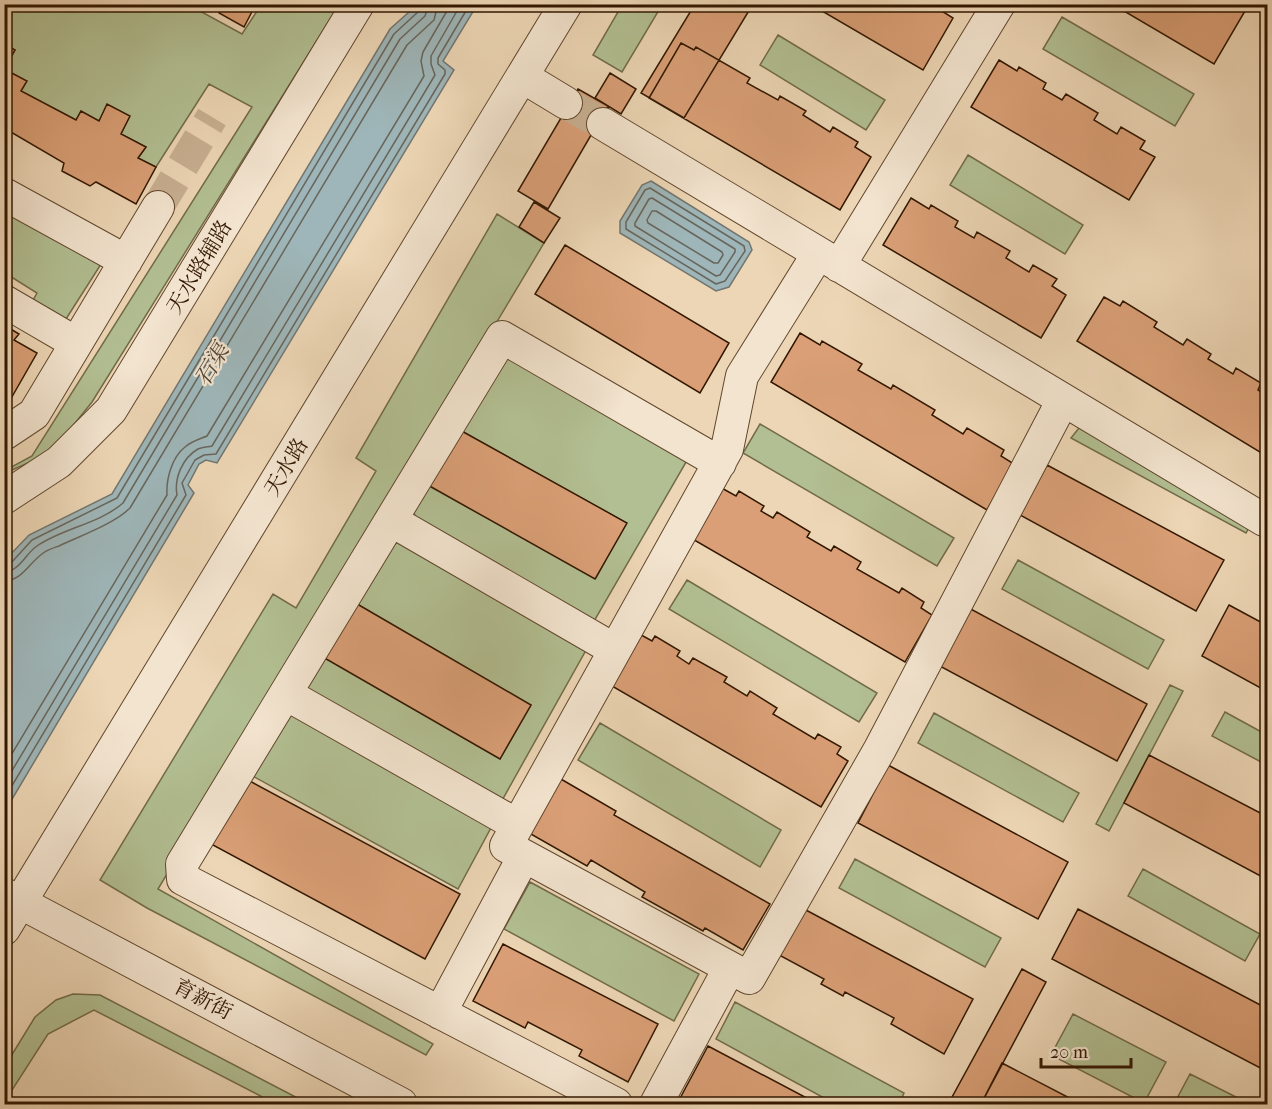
<svg xmlns="http://www.w3.org/2000/svg" width="1272" height="1109" font-family="'IM FELL French Canon','Noto Serif SC',serif">
<rect width="100%" height="100%" fill="#edd6b5"/>
<filter id="stains"><feTurbulence type="fractalNoise" baseFrequency=".00333" numOctaves="4"/><feColorMatrix values="0 0 0 0 .2 0 0 0 0 .09 0 0 0 0 .02 0 0 0 .5 -.17"/></filter>
<radialGradient id="worn" r=".72"><stop offset=".6" stop-color="#630" stop-opacity="0"/><stop offset="1" stop-color="#630" stop-opacity=".3"/></radialGradient>
<path fill="#b2bf92" stroke="#726b49" stroke-width="1.5" fill-rule="evenodd" d="M5,5H189L242,34L261,5H339L92,402L51,453L5,473L4,471L32,456L252,107L209,84L156,167L138,158L146,147L121,134L129,116L108,105L99,121L81,111L76,120L21,91L26,81L5,69L15,50L5,44Z
M622,5H662L622,72L593,55Z
M1062,17L1194,94L1175,126L1043,49Z
M778,35L885,100L866,130L760,65Z
M968,155L1083,225L1065,254L950,185Z
M4,203L103,261L66,319L32,302L37,293L5,273Z
M497,214L544,243L158,889L433,1044L426,1055L147,908L100,880L273,594L296,608L376,471L356,458Z
M514,354L689,457L593,623L416,520L412,505L497,357ZM458,429L626,523L596,578L427,485Z
M1083,423L1252,522L1246,533L1071,438Z
M760,424L954,538L937,566L743,453Z
M403,536L590,643L500,804L310,700L306,675L368,572ZM353,602L531,705L500,759L321,656Z
M1018,560L1164,640L1148,669L1002,589Z
M687,580L877,693L859,722L669,609Z
M1170,685L1183,691L1109,831L1096,824Z
M1225,712L1267,735V755L1263,763L1212,736Z
M284,713H297L493,824L458,889L249,774Z
M934,713L1079,793L1063,822L918,743Z
M600,723L781,830L760,867L578,760Z
M855,859L1001,938L985,967L839,888Z
M1143,869L1260,934L1245,961L1128,896Z
M530,882L699,974L674,1021L504,929Z
M73,994L100,995L309,1104H276L94,1010L48,1034L5,1101V1066L35,1017L56,1000Z
M735,1002L904,1093L899,1104H835L716,1039Z
M1073,1014L1166,1062L1144,1103L1051,1055Z
M1190,1074L1250,1104H1174Z"/>
<path fill="#9eb6b9" stroke="#73766f" stroke-width="1.5" d="M418,4L477,5L443,61L454,70L217,463L206,460L199,464L188,485L194,493L5,811L4,579L7,558L29,535L112,494L390,29Z
M651,181L749,242L752,250L729,287L716,291L620,233V221L642,185Z"/>
<g fill="none" stroke-linecap="round" stroke-linejoin="round">
<path stroke="#68665c" stroke-width="1.5" d="M650,188L744,246L745,251L725,281L716,284L626,229V222L645,190Z
M652,198L735,249V252L720,275L716,276L635,226V223L649,199Z
M652,211H656L722,252L723,255L718,263H714L648,223L647,220Z
M4,564L11,563L32,540L117,498L394,34L419,11L421,4
M4,572C20,571 25,554 37,546C63,528 99,524 123,503L400,39L425,16L429,4
M4,581C23,580 28,564 42,554C46,550 53,548 59,546C80,536 114,524 130,508L407,45L434,20L438,4
M4,767L167,495C166,479 172,457 185,447C192,441 200,439 207,436L424,76L421,61L423,52L451,4
M4,784L177,495C174,479 182,458 198,449C203,447 208,447 212,446L435,75L431,64V56L461,4
M4,799L186,495L182,483L195,460L204,455L216,454L445,74V70L438,64V58L470,4"/>
</g>
<path fill="#da9f76" stroke="#321700" stroke-width="1.5" d="M224,4H256L244,27L219,13Z
M695,4H753L684,118L641,93Z
M810,4H939L937,8L953,18L923,70Z
M1112,4H1233L1245,11L1214,64Z
M681,43L694,50L696,47L750,78L747,83L778,100L780,96L806,111L803,115L830,132L833,127L858,142L855,147L871,157L840,210L649,98Z
M4,44L15,50L4,69Z
M999,60L1017,71L1019,67L1046,83L1043,89L1062,100L1066,94L1098,113L1094,120L1117,134L1121,127L1145,141L1140,149L1155,157L1129,200L971,107Z
M4,69L27,81L21,91L76,120L81,111L99,121L107,104L130,116L121,134L146,147L138,158L156,167L136,204L96,182L90,186L62,171L64,163L4,128Z
M610,73L636,89L621,114L595,98Z
M578,89L608,106L548,209L518,191Z
M911,198L929,209L931,205L958,221L955,227L974,238L977,232L1010,251L1006,258L1029,272L1033,265L1057,279L1052,286L1066,295L1041,338L883,245Z
M534,202L560,218L544,243L519,227Z
M565,245L729,343L700,393L535,294Z
M1104,297L1120,306L1123,301L1157,322L1154,327L1183,345L1187,339L1211,354L1208,359L1233,374L1236,368L1261,383L1258,390L1268,396V457L1077,341Z
M4,325L19,334L14,340L37,353L9,402L4,399Z
M800,333L820,345L822,341L862,364L858,370L891,389L893,385L935,410L932,415L963,434L967,428L1004,450L1001,456L1014,464L987,510L771,382Z
M458,429L627,523L595,579L426,484Z
M1047,465L1224,560L1196,611L1020,515Z
M718,486L736,496L739,491L764,506L761,511L773,518L777,512L810,532L807,537L831,551L834,546L861,562L857,569L899,593L902,588L924,602L921,608L932,615L905,662L689,537Z
M352,601L531,705L500,759L321,656Z
M1229,605L1268,626V692L1202,656Z
M967,607L1147,704L1117,761L936,664Z
M634,631L652,641L655,636L680,651L677,656L689,664L693,658L727,677L724,682L747,696L750,691L777,708L773,714L815,739L818,734L841,747L837,754L848,761L821,807L605,682Z
M1149,755L1268,817V880L1124,803Z
M888,765L1068,862L1038,919L858,823Z
M554,775L616,811L614,815L770,904L743,950L705,928L703,931L642,897L645,892L591,860L587,866L522,829Z
M246,779L460,894L425,959L211,844Z
M804,909L973,999L944,1054L891,1024L894,1018L845,992L843,996L821,984L824,979L779,955Z
M1078,909L1268,1009V1072L1052,959Z
M503,944L658,1024L628,1082L579,1056L582,1050L528,1022L525,1028L473,1001Z
M1022,969L1046,982L981,1104H960L951,1099Z
M708,1046L818,1104H677Z
M1002,1063L1081,1104H981Z"/>
<g fill="none" stroke-linecap="round" stroke-linejoin="round">
<path stroke="#c8b091" stroke-width="32" stroke-dasharray="32 16" stroke-linecap="butt" d="M566,103L603,124
M158,207L212,117"/>
<g stroke="#61472d" stroke-width="34">
<path id="minor" d="M523,77L566,103
M603,124L1264,520
M4,194L126,261
M818,254L742,376L727,449L506,846L749,978L880,749L1063,400
M839,266L999,4
M4,301L76,343
M4,434L34,414L158,207
M4,498L59,462L111,410L358,4
M392,521L615,650
M286,694L517,825
M4,894L401,1104
M4,929L566,4
M440,1013L524,856
M616,1104L183,879L182,864L502,337L720,463
M656,1104L729,969"/>
</g>
<use href="#minor" stroke="#f3e4cf" stroke-width="32"/>
</g>
<g text-anchor="middle" dominant-baseline="central" stroke-width="4.5" stroke-linejoin="round" paint-order="stroke">
<g font-size="21" fill="#321700" stroke="#f3e4cf">
<text transform="translate(199 267) rotate(-59)">天水路辅路</text>
<text transform="translate(286 467) rotate(-59)">天水路</text>
<text transform="translate(203 999) rotate(28)">育新街</text>
</g>
<g font-size="22" font-style="italic" fill="#524738" stroke="#f3e4cf">
<text transform="translate(212 365) rotate(-59)">石渠</text>
</g>
</g>
<rect width="1272" height="1109" fill="none" stroke="#edd6b5" stroke-width="24"/>
<rect x="6" y="6" width="1260" height="1097" fill="none" stroke="#321700" stroke-width="3"/>
<rect x="12" y="12" width="1248" height="1085" fill="none" stroke="#321700" stroke-width="1.5"/>
<path d="M1041 1058v9h90v-9" fill="none" stroke="#321700" stroke-width="3"/>
<text x="1050" y="1058" font-size="18" fill="#321700" stroke="#f3e4cf" stroke-width="4.5" paint-order="stroke">20 m</text>
<rect width="100%" height="100%" filter="url(#stains)"/>
<rect width="100%" height="100%" fill="url(#worn)"/>
</svg>
